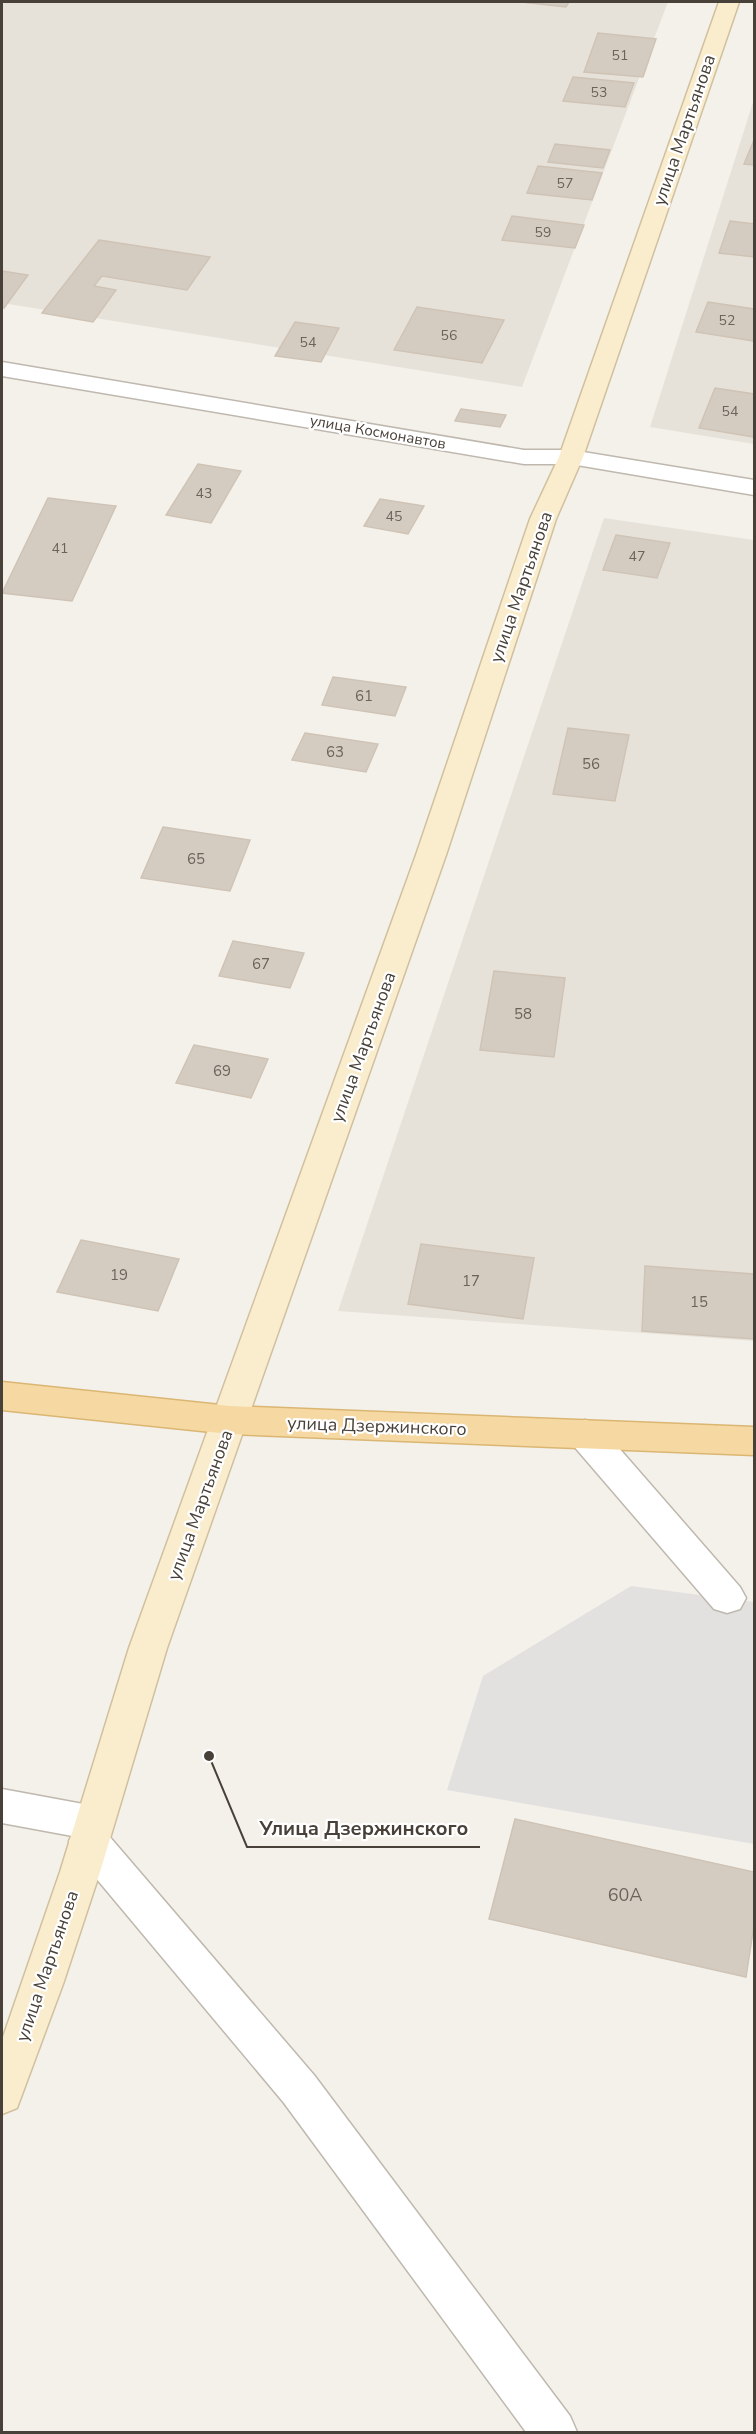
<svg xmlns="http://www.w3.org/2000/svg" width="756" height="2434" font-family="'Nunito Sans',sans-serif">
<rect width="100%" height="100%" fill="#f4f1eb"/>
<path fill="#e7e2d9" d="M2,2H668L522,387L2,303Z
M754,99V444L650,427Z
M604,518L754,540V1341L338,1311Z"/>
<path fill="#e3e1df" d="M631,1586L754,1602V1844L447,1790L483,1676Z"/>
<path fill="#d5ccc1" stroke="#cfc3b5" stroke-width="1.5" d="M521,2H569L566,7Z
M598,33L656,39L643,77L584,72Z
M573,77L634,83L625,107L563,101Z
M754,140V165L744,164Z
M555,144L610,150L603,168L548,162Z
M538,166L602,173L592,200L527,193Z
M512,216L584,225L575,248L502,240Z
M730,221L754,224V257L719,253Z
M99,240L210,257L187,290L102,276L94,286L116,290L93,322L42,313Z
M2,271L28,275L4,308L2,307Z
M708,302L754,309V341L696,332Z
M417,307L504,320L482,363L394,350Z
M295,322L339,328L321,362L275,356Z
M715,388L754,394V437L699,428Z
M461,409L506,415L500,427L455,421Z
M198,464L241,471L211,523L166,515Z
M48,498L116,506L72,601L2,593Z
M380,499L424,506L408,534L364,526Z
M616,535L670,543L657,578L603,570Z
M333,677L406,687L395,716L322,705Z
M568,728L629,735L615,801L553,794Z
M305,733L378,744L366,772L292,760Z
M163,827L250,840L230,891L141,878Z
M233,941L304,953L290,988L219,976Z
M494,971L565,978L554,1057L480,1050Z
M194,1045L268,1059L251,1098L176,1083Z
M81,1240L179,1259L158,1311L57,1292Z
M421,1244L534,1258L523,1319L408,1304Z
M645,1266L754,1274V1339L642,1331Z
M515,1819L754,1872V1925L746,1977L489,1919Z"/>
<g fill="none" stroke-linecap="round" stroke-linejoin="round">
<g stroke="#bfb8ae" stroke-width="3">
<path id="service" d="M2,1789L94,1806L108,1811L114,1823L108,1835L94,1840L2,1823Z"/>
</g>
<g stroke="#bfb8ae" stroke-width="3">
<path id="minor" d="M2,362L524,450H571L754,480V495L571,464H524L2,376Z
M585,1420L598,1424L740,1587L746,1598L740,1609L727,1613L714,1609L572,1444L567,1434L572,1424Z
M89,1823L103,1829L314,2075L570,2416L577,2432H526L284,2103L75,1853L69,1841L75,1829Z"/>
</g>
<g stroke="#d0c09e" stroke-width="3">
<path id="secondary" d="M719,2H739L583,457L556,519L446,855L167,1648L100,1872L63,1984L17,2108L2,2114V2040L60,1872L129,1648L416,855L530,519L559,457Z"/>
</g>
<g stroke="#dab672" stroke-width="3">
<path id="primary" d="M2,1382L230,1406L754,1427V1455L230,1434L2,1410Z"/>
</g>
<use href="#service" fill="#fff" fill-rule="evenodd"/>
<use href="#minor" fill="#fff" fill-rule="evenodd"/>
<use href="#secondary" fill="#faedce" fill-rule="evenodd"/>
<use href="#primary" fill="#f6d9a2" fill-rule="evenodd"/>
</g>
<g text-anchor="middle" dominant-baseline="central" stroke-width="4.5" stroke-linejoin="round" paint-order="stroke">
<g font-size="14" fill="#6b645b">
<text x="620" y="55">51</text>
<text x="599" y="92">53</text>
<text x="565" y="183">57</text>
<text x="543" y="232">59</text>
<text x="727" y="320">52</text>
<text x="449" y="335">56</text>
<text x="308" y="342">54</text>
<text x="730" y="411">54</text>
<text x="204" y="493">43</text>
<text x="394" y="516">45</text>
<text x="60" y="548">41</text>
<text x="637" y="556">47</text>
</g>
<g font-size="15" fill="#484139" stroke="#fff">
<text transform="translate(378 432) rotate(10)">улица Космонавтов</text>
</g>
<g font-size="15" fill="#6b645b">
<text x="364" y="696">61</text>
<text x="335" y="752">63</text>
<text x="591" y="764">56</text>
<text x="196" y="859">65</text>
<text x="261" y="964">67</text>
<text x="523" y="1014">58</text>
<text x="222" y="1071">69</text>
<text x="119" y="1275">19</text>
<text x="471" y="1281">17</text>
<text x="699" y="1302">15</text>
</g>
<g font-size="18" fill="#484139" stroke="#fff">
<text transform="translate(684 130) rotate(-71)">улица Мартьянова</text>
<text transform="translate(521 587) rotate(-71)">улица Мартьянова</text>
<text transform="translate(363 1047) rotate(-70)">улица Мартьянова</text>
<text transform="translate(377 1426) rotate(2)">улица Дзержинского</text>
<text transform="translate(200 1505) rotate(-70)">улица Мартьянова</text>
<text transform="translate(47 1966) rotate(-71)">улица Мартьянова</text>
</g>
<g font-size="18" fill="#6b645b">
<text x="625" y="1895">60А</text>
</g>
</g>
<path fill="none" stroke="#484139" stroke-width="2" d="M209 1756L247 1847H480"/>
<circle fill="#484139" stroke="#fff" stroke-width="2" cx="209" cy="1756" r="6"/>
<g font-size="20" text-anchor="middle" font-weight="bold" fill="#484139" stroke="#fff" stroke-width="4.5" stroke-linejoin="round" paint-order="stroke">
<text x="364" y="1835">Улица Дзержинского</text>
</g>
<rect width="756" height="2434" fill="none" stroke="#484139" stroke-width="6"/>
</svg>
